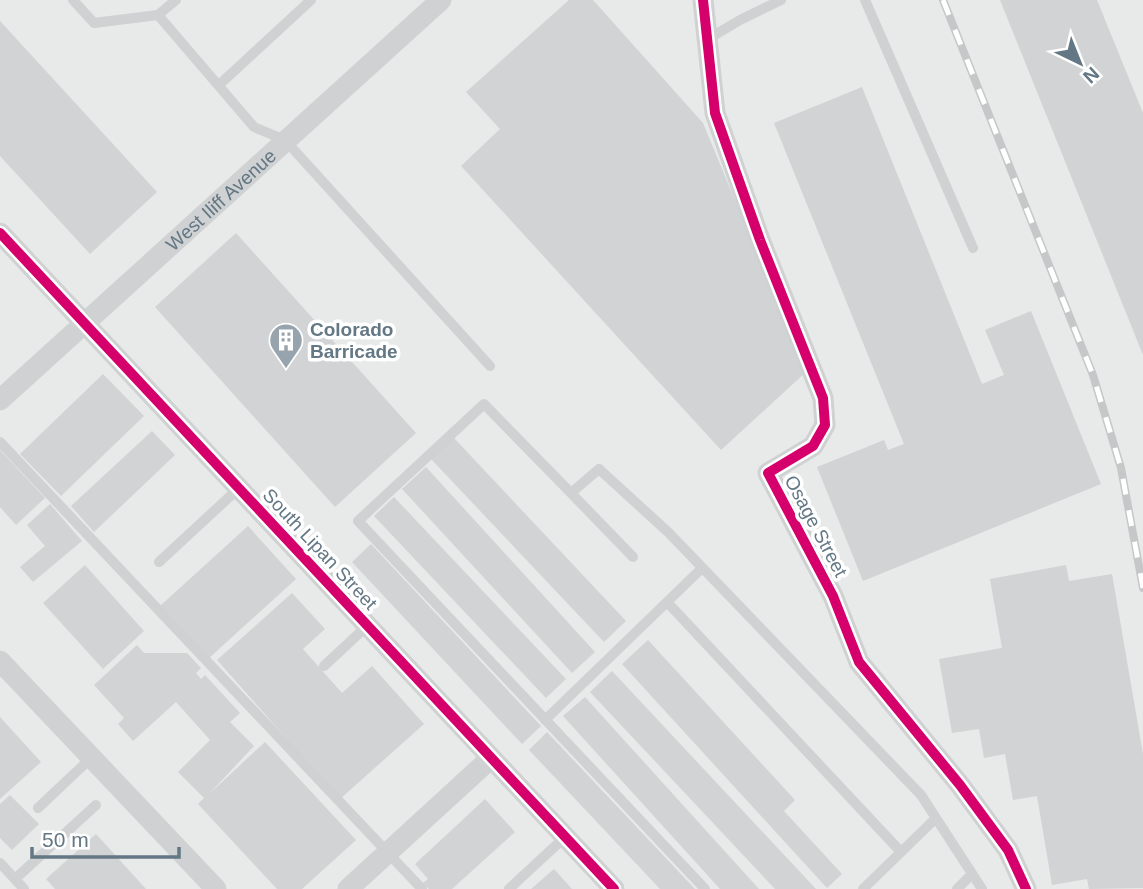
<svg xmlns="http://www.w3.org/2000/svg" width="1143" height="889" font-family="Arial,sans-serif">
<rect width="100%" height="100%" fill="#f9f9f8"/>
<path fill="#e8e9e9" d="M0,0H1143V889H0Z"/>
<path fill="#d1d3d4" d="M569,0H593L703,123L806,372L721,450L461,166L500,129L466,92Z
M1000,0H1097L1143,113V355Z
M0,21L157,192L90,254L0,156Z
M862,87L982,384L1004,375L985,330L1031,311L1101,484L863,581L817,467L884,440L888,450L904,444L774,123Z
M236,233L416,433L335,507L155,307Z
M103,374L144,416L61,496L20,454Z
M152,431L175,455L94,532L71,506Z
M454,438L626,621L604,642L431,459Z
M0,450L45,498L16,525L0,507Z
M426,467L595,652L572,673L402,489Z
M394,497L566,679L546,698L374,516Z
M50,504L82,541L33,582L20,567L45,546L27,525Z
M248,526L296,579L208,659L160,606Z
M371,544L541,726L522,744L352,562Z
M85,565L144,631L103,669L43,603Z
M1066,565L1069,581L1112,574L1143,754V888L1089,889L1087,879L1052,885L1037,796L1013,800L1005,754L984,758L979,729L952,733L939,659L1002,648L990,579Z
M292,593L325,629L303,649L342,693L372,666L424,724L340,799L217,660Z
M648,640L795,800L784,811L842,874L827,888L622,664Z
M137,645L144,653H187L201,668L196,673L201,679L205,675L240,713L230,722L254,746L208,795L265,742L356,840L302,889H277L198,804L204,798L178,772L210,740L176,702L133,741L118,724L124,718L94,685Z
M612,671L816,889H775L590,692Z
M585,697L759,889H720L563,716Z
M0,717L41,762L0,799Z
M547,732L695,889H660L529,750Z
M10,795L39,824L12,850L0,838V804Z
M485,799L515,832L452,889H429L423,883L428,879L415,864Z
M96,834L146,889H55L46,879Z
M554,869L572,889H531Z"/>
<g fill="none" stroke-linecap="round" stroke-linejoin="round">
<path stroke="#cfd1d2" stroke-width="10" d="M73,0L94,23L158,15L254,127L285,140L490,366
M865,0L973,248
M158,15L176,0
M708,39L740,20L781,0
M219,85L311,0
M0,442L422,889
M571,493L633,557
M159,562L239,488
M667,602L702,568
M324,666L367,626
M545,720L667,602L901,852
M38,808L91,758
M0,863L24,889
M15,879L96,805
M509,889L565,837
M705,889L358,521L484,404L571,493L599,469L669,533L921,795L982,889
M863,889L936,818
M957,889L972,874"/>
<g stroke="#cfd1d2" stroke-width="21">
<path d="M703,0L715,113L760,240L823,398L825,425L813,446L768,473L833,596L859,662L960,785L1008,850L1026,889"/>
<path d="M0,233L614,889"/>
<path id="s1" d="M0,400L441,0"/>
<path d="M0,661L216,889"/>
<path d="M348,889L491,758"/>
</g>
<g stroke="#c5c7c8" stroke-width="8">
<path id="rail" d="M943,0L1093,375L1121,468L1143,588"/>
</g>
<use href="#rail" stroke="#fff" stroke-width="5" stroke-dasharray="16" stroke-linecap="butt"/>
<g stroke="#fff" stroke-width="15">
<path id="cycleway" d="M703,0L715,113L760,240L823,398L825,425L813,446L768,473L833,596L859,662L960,785L1008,850L1026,889
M0,233L614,889"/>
</g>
<use href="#cycleway" stroke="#d6006c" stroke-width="10"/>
</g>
<defs>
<g id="building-pin" transform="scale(1.75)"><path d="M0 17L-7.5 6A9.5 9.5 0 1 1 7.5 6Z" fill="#98a4ad" stroke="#fff"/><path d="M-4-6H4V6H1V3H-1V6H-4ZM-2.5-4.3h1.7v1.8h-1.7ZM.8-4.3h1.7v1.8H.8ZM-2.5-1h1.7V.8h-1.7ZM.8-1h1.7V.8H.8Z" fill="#fff"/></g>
</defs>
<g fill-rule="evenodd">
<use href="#building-pin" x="286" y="340"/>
</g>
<g text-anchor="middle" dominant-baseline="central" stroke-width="7" stroke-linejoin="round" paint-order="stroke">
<g font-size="19" fill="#637784" stroke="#fff">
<text stroke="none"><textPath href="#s1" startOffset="298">West Iliff Avenue</textPath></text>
<text transform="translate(816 526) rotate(62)">Osage Street</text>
<text transform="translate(320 549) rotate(47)">South Lipan Street</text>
</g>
<g font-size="19" font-weight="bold" fill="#637784" stroke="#fff" text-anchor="start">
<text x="310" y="329">Colorado<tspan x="310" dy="22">Barricade</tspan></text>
</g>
</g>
<g transform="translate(1080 63) rotate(137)" stroke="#ffffff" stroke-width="5" paint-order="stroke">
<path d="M0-5L12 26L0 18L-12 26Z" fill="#637784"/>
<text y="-10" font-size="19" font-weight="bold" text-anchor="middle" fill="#637784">N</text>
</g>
<path d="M32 847v10h147v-10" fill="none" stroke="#637784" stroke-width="3.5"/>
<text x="42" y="847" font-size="21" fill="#637784" stroke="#ffffff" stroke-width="5" paint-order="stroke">50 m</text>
</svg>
